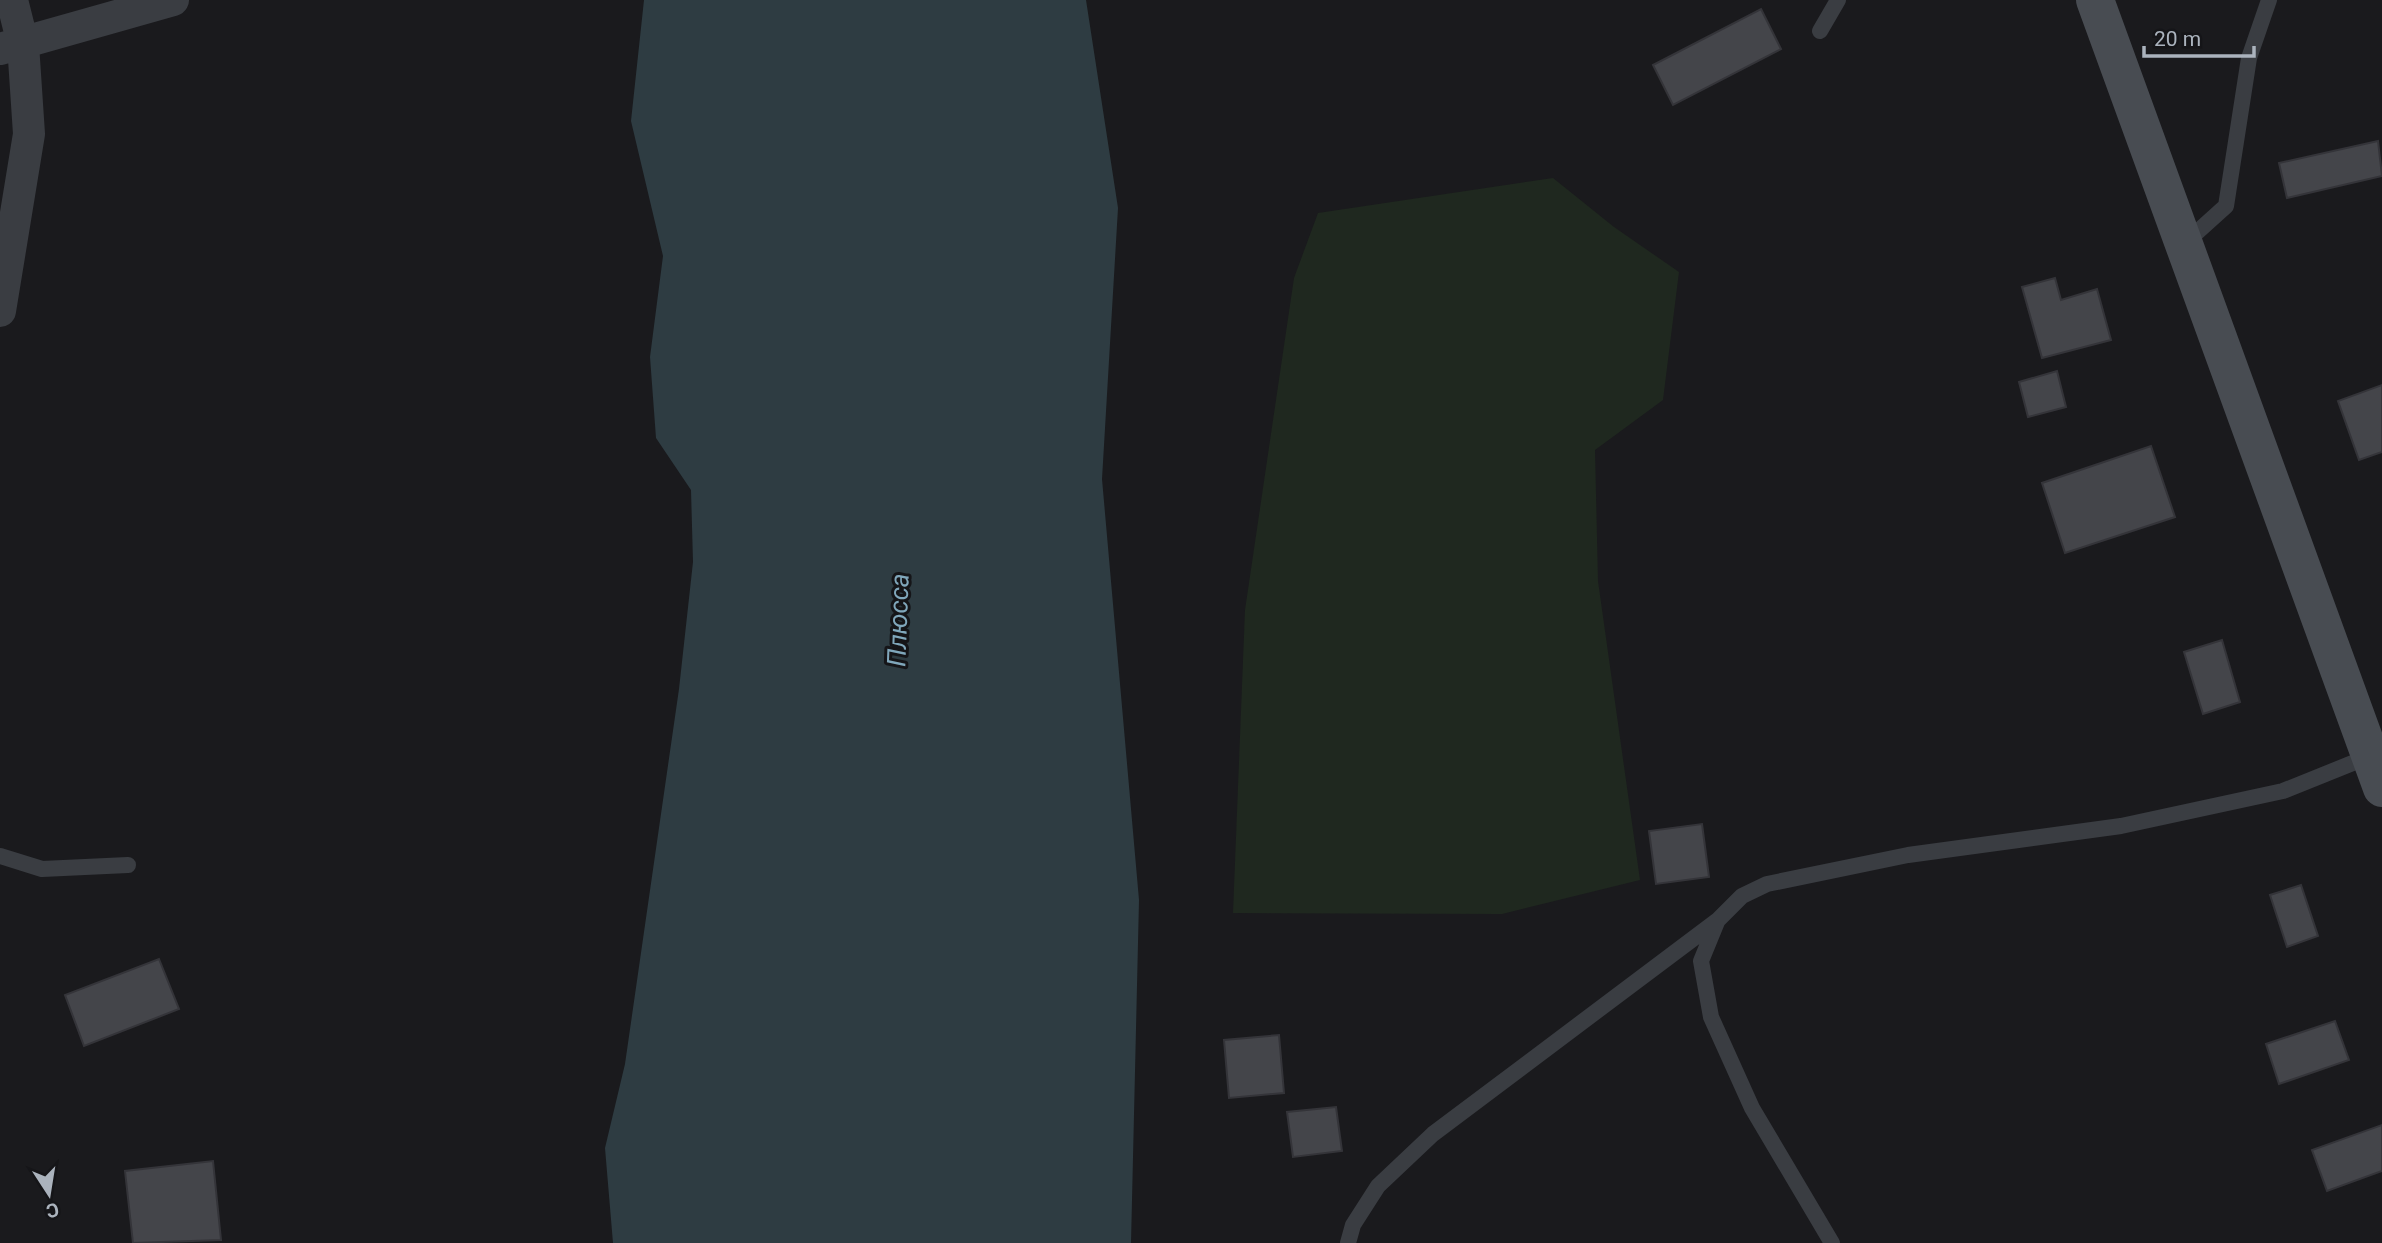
<svg xmlns="http://www.w3.org/2000/svg" width="2382" height="1243" font-family="Roboto,sans-serif">
<rect width="100%" height="100%" fill="#1a1a1d"/>
<path fill="#1f281f" d="M1553,178L1614,227L1679,272L1663,400L1595,450L1598,581L1640,880L1502,914L1233,913L1245,610L1294,278L1318,213Z"/>
<path fill="#2e3c42" d="M644,0H1086L1118,208L1102,479L1139,900L1131,1243H613L605,1148L625,1064L679,689L693,562L691,490L656,438L650,357L663,256L631,121Z"/>
<path fill="#44454a" stroke="#343439" stroke-width="2" d="M1761,9L1781,49L1673,105L1653,65Z
M2378,141L2382,176L2287,198L2279,163Z
M2055,278L2061,300L2097,289L2111,340L2042,358L2022,287Z
M2057,371L2066,407L2028,417L2019,382Z
M2382,385V452L2359,460L2338,401Z
M2151,446L2175,517L2065,553L2042,483Z
M2222,640L2240,702L2203,714L2184,652Z
M1702,824L1709,877L1656,884L1649,831Z
M2301,885L2318,936L2287,947L2270,895Z
M159,959L179,1009L84,1046L65,995Z
M2335,1021L2349,1060L2279,1084L2266,1044Z
M1279,1035L1284,1093L1229,1098L1224,1040Z
M1336,1107L1342,1151L1293,1157L1287,1112Z
M2382,1125V1171L2327,1191L2312,1150Z
M213,1161L221,1240L133,1243L125,1171Z"/>
<g fill="none" stroke-linecap="round" stroke-linejoin="round">
<path stroke="#3a3d42" stroke-width="16" d="M1820,31L1838,0
M2185,243L2226,206L2249,58L2269,0
M0,856L42,869L128,865
M1717,922L1701,961L1711,1017L1752,1108L1832,1243
M1348,1243L1353,1225L1378,1186L1433,1134L1718,920L1742,896L1767,884L1908,855L2121,826L2283,791L2370,756"/>
<path stroke="#3a3d42" stroke-width="32" d="M0,49L173,0
M0,311L29,134L23,44L12,0"/>
<path stroke="#484c52" stroke-width="38" d="M2095,0L2382,788"/>
</g>
<g text-anchor="middle" dominant-baseline="central" stroke-width="6" stroke-linejoin="round" paint-order="stroke">
<g font-size="26" font-style="italic" fill="#80a7bb" stroke="#151518">
<text transform="translate(898 620) rotate(-88)">Плюсса</text>
</g>
</g>
<g transform="translate(49 1194) rotate(168)" stroke="#151518" stroke-width="5" paint-order="stroke">
<path d="M0-5L12 26L0 18L-12 26Z" fill="#abb3bd"/>
<text y="-10" font-size="19" font-weight="bold" text-anchor="middle" fill="#abb3bd">С</text>
</g>
<path d="M2144 46v10h110v-10" fill="none" stroke="#abb3bd" stroke-width="3.5"/>
<text x="2154" y="46" font-size="21" fill="#abb3bd" stroke="#151518" stroke-width="5" paint-order="stroke">20 m</text>
</svg>
